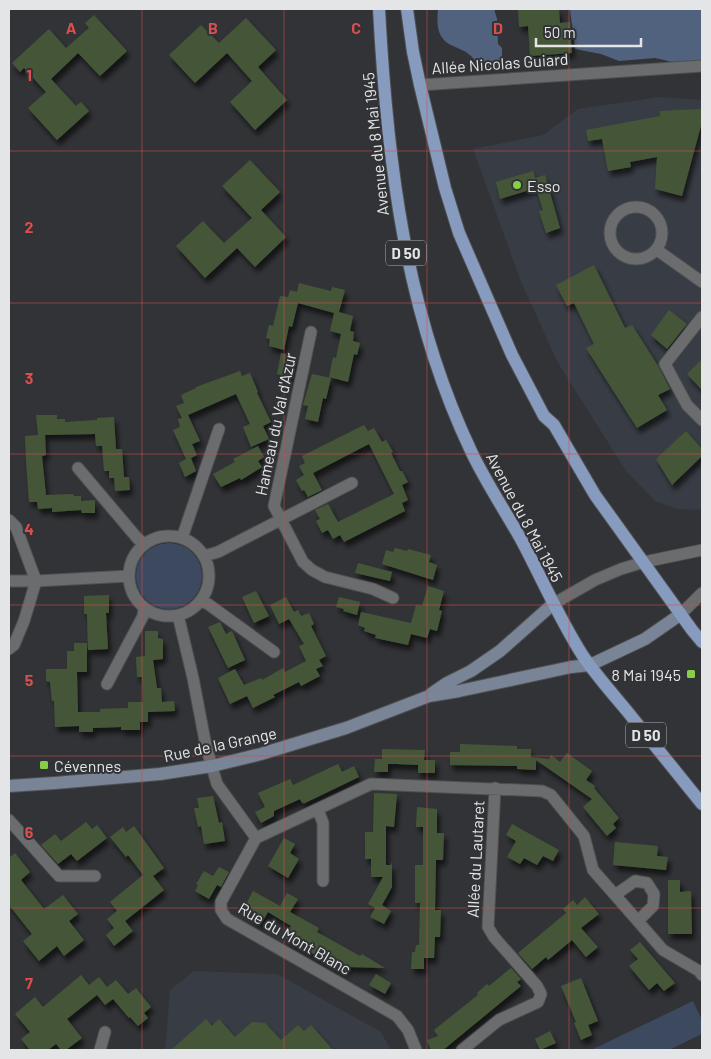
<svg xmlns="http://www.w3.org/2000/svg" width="711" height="1059" font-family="Barlow,sans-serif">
<defs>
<filter id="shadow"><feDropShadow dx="3" dy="5.5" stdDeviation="2.5" flood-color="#0009"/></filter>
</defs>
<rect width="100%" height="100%" fill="#323336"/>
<path fill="#383c44" d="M659,97L702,100V510L677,509L655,501L626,471L558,363L521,282L473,149L543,135L578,109Z
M194,971L277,974L381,1032L391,1050H165L170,990Z"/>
<path fill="#3c495e" d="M136 576a33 33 0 1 1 66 0a33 33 0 1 1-66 0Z
M693,1001L702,1020V1034L669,1050H591Z"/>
<path fill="#51627f" d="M438,9H494L497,19L498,44L502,48V62L492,68C473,65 479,61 466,52C461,49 454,47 449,44C436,36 437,22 438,9Z
M570,9H702V64L686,65L655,58L619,61L601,54L575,49Z"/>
<path fill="#455739" filter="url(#shadow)" d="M518,9H559L560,23L570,22L572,53L530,56L528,26L519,27Z
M94,15L127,51L100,76L78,53L51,79L76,106L81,102L89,111L57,140L28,108L46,92L24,68L20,72L12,63L49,29L66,48L89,28L85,23Z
M246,18L276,50L258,67L287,100L255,130L230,102L252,81L227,53L195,83L169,55L201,25L219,43Z
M702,109V122L682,196L655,189L657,157L630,162L631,167L608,171L602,139L588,141L586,130L660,116V111Z
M250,160L280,192L261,210L286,237L255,267L237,248L205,278L176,246L203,221L224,243L252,218L222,186Z
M533,171L535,178L545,175L560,228L546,233L539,211L543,210L536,188L500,199L496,182Z
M594,265L625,328L632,325L658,366L670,389L658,395L667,410L637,428L586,348L594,344L574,303L567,306L556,285Z
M299,283L331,291L332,287L345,290L339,312L353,316L350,331L354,332L353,341L360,343L357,355L354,354L348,382L329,377L333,357L336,358L341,334L330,331L334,313L298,303L292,327L289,326L284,350L269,346L270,339L266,338L269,325L273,326L280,296L288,297L290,290L297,292Z
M669,310L687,324L667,349L651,335Z
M281,353L294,356L290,377L277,374Z
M702,359V390L687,374Z
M240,371L242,376L250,373L258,392L257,393L271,422L263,426L269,439L251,447L243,427L250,424L236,394L188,415L200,441L192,444L197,455L191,458L196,471L185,477L179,463L186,459L173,430L180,427L178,419L182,418L176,406L184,403L181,395L196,388V387Z
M312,374L331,378L326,399L323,398L318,422L305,419L308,406L303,405Z
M36,415H57V419H65V422L97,420V418L114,417L116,449H122L124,477H129L130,490L115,491L114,478H109V471H104L102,446H96L95,434L45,435L46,455L42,456L46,495L73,494L74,496H81V501L95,500V513H82L81,510L52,512V508L38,509L37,502H29L26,461L25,436L38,435Z
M364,425L368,431L374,428L382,442L386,440L393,452L391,453L400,471H402L408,482L402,485L408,500L402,503L405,511L344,542L340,535L333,539L328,530L322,533L316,521L320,519L315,510L328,504L338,522L394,494L369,444L313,473L322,490L308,497L304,490L302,491L296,480L304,475L299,466L305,463L302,456Z
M686,431L702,449V456L672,485L656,459Z
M258,446L264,457L258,461L262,467L241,480L240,478L221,487L213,474L235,462L233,459Z
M395,548L407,551L408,549L431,555L429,562L437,565L433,580L382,564L386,550L393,552Z
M358,563L392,572L390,581L355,573Z
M428,586L444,591L439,610L442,611L437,631L430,629L427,638L411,634L408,645L375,638L376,635L364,631L365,628L358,625L361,612L411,623L416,605L422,606Z
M256,591L269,616L254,623L242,597Z
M109,595V613H106L108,649L88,650L87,614H84V596Z
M286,597L294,612L298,610L301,616L309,613L314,624L311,626L326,656L319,660L323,666L316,669L320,676L301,686L299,682L273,695L275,697L253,708L247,696L230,704L218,678L235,669L244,685L261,678L262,680L283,668L285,672L306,661L299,646L304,644L289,619L279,624L270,605Z
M339,597L360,602L357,615L343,611L344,609L336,607Z
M220,622L226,634L232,631L245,660L228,668L208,627Z
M145,631H158V638L163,639V659L153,660L157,688H161L162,702L174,701L175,711L148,712V722H140V730H121V727L93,728V732H79V726L55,727L54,701H52L50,682L46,681V669H67V651H74V643H87V672H77L78,712H100V709L128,708V702H143L142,677H137L136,657L145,656Z
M460,744L517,746V749H531V757L549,759L551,755L560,762L567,753L592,771L586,780L595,786L594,788L619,818L613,824L616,828L607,836L583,807L592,799L536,760V770L517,769V766L450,765V752H460Z
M382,749L425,750L424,760H435V773H418V765L397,764H388V772H374L375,759H382Z
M338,764L342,772L354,766L359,777L303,804L304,802L302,803L300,799L274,811V816L261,823L255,812L265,807L258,793L290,779L293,785Z
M374,793L397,794L394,827L386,826V865H391L392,862V887L382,905L391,911L384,924L370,917L375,908L368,904L383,877H371V859H365V832H373Z
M213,796L219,823L222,822L225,841L204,844L201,826L198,827L194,808H199L197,798Z
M417,807L437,809V833H444L443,860H436L435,910H441L440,937H435L434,958H424V969H411L412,952H415L416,945H419L420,903H415V865H423V827H416Z
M86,822L92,829L97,825L107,838L77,861L71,854L58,864L41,845L55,834L61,841Z
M512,824L559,850L553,861L543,856L537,865L524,858L520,864L507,857L516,841L506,835Z
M134,826L164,868L153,876L164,890L125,921L133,931L114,946L106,935L114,928L107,919L117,911L110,902L143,875L128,855L126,857L110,837L123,827L126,832Z
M284,838L295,844L290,853L299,859L288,878L268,866Z
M615,842L658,846L657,856L668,857L666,870L613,865Z
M15,853L30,872L21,880L44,909L63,895L78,914L69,921L84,940L64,956L57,946L39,961L23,941L32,934L9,905V858Z
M219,867L229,872L221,887L217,885L209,899L195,891L198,885L196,884L204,871L213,876Z
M668,880H680V892L691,891L692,934H668Z
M253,891L280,906L287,893L298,899L290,912L319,928L317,932L360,956L362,954L385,968L348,967L345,972L285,938L291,926L268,912L261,924L251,918L252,915L243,910Z
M585,897L599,914L581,928L598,947L586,957L572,940L548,960L546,957L532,969L518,953L566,913L563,909L573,900L577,905Z
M640,942L675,983L664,991L657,983L649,990L629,966L638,959L630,950Z
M511,968L521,979L517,982L521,986L443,1050H431L427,1040L438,1036L434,1030L478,995L477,993L487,984L489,986Z
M376,974L391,983L385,994L369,985Z
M81,975L89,985L99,977L107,987L116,980L128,994L136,988L151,1007L144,1013L148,1018L138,1026L130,1017L129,1018L113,999L105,1005L97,995L67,1019L82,1038L66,1050H61L56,1044L48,1050H30L21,1039L30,1032L15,1014L35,997L43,1007Z
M581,978L598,1021L588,1025L592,1035L581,1040L574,1023L576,1022L561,986Z
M206,1019L212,1026L219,1019L235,1037L252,1022L265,1023L281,1040L298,1025L304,1031L311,1025L333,1050H171Z
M550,1031L556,1043L540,1050L535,1039Z"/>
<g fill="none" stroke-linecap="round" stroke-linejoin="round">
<g stroke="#4f5051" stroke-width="13">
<path id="street" d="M420,85L702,66
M610 233a26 26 0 1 1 52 0a26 26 0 1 1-52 0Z
M657,250L702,282
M702,317L665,364L687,405L702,420
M311,332L274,506L303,562L312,570L325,577L373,589L393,598
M78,468L138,539L145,544
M9,520L16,527L36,581L24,621L14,645L9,649
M129 576a40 40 0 1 1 80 0a40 40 0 1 1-80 0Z
M182,538L219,429
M204,556L218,552L352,483
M9,581H36L129,576
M201,601L208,604L274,652
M553,604L595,580L621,569L644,562L702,550
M681,614L702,593
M178,615L193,678L206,746L217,784L256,838
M107,684L143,616L144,608
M318,810L323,823V881
M9,820L59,876H95
M615,895L635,881L647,883L654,894L653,906L638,921
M100,1050L105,1032
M416,1050L408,1030L397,1016L227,919L221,910V902L256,838L371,784L542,791L551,795L584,836L593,870L615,895L663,950L699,971L702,975
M462,1050L499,1020L538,1002L541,994L537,986L494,937L488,927L495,788"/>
</g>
<g stroke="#4f5051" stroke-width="14">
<path id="secondary" d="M431,694L447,683L471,671L500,651L553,604
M9,786L55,783L160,774L212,766L261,754L346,728L429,696L459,691L571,667L590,665L645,639L681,614"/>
</g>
<g stroke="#4f5051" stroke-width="14">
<path id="primary" d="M379,9C387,160 405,312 471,451C486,483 506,512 523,543C543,581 560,620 583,656C596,675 612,693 627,711C652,742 677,773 702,804
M407,9L413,52L420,85L445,188L459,233L512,355L544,416L554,425L595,495L692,630L702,642"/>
</g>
<use href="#street" stroke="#6a6c6e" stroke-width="11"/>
<use href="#secondary" stroke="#798496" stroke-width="12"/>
<use href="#primary" stroke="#879bbe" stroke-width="12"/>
</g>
<path fill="none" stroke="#d94e4e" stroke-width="1" stroke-opacity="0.55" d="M142,9V1050M284,9V1050M427,9V1050M569,9V1050M9,151H702M9,303H702M9,454H702M9,605H702M9,756H702M9,908H702"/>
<g fill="#88cf49" stroke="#323336" stroke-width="2">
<circle cx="517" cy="185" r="5"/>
<rect x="686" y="669" width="10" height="10" rx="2.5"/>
<rect x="39" y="760" width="10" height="10" rx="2.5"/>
</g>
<g text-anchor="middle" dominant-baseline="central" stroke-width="4" stroke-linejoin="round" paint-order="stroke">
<g fill="#323336" stroke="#afb0b1" stroke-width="1">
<rect x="386" y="240.5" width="40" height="25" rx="4"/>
<rect x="626" y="722.5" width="40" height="25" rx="4"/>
</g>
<g font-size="15" font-weight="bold" fill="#e4e5e6">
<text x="406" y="253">D 50</text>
<text x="646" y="735">D 50</text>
</g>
<g font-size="16" fill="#e4e5e6" stroke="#323336">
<text transform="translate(500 63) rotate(-4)">Allée Nicolas Guiard</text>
<text transform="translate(375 144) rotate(-96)">Avenue du 8 Mai 1945</text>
<text transform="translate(275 424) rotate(-78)">Hameau du Val d'Azur</text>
<text transform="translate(525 517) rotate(62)">Avenue du 8 Mai 1945</text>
<text transform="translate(220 744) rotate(-12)">Rue de la Grange</text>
<text transform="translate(475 859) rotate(-87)">Allée du Lautaret</text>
<text transform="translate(295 938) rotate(30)">Rue du Mont Blanc</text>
</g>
<g font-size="16" fill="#e4e5e6" stroke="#323336" text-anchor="start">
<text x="527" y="185">Esso</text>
<text x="681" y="674" text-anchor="end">8 Mai 1945</text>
<text x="54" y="765">Cévennes</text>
</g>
</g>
<g font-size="16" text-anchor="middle" font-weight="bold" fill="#d94e4e" stroke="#323336" stroke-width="4" stroke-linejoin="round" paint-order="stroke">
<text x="71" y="34">A</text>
<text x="213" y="34">B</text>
<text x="356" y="34">C</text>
<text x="498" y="34">D</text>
<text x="29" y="81">1</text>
<text x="29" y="233">2</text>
<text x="29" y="384">3</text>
<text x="29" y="535">4</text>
<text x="29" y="686">5</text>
<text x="29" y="838">6</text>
<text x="29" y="989">7</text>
</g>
<rect width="711" height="1059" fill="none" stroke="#e4e5e6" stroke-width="20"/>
<path d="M536 38v8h105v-8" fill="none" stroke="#e4e5e6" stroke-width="2.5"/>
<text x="544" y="38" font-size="15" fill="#e4e5e6" stroke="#323336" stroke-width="4" paint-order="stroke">50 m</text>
</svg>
